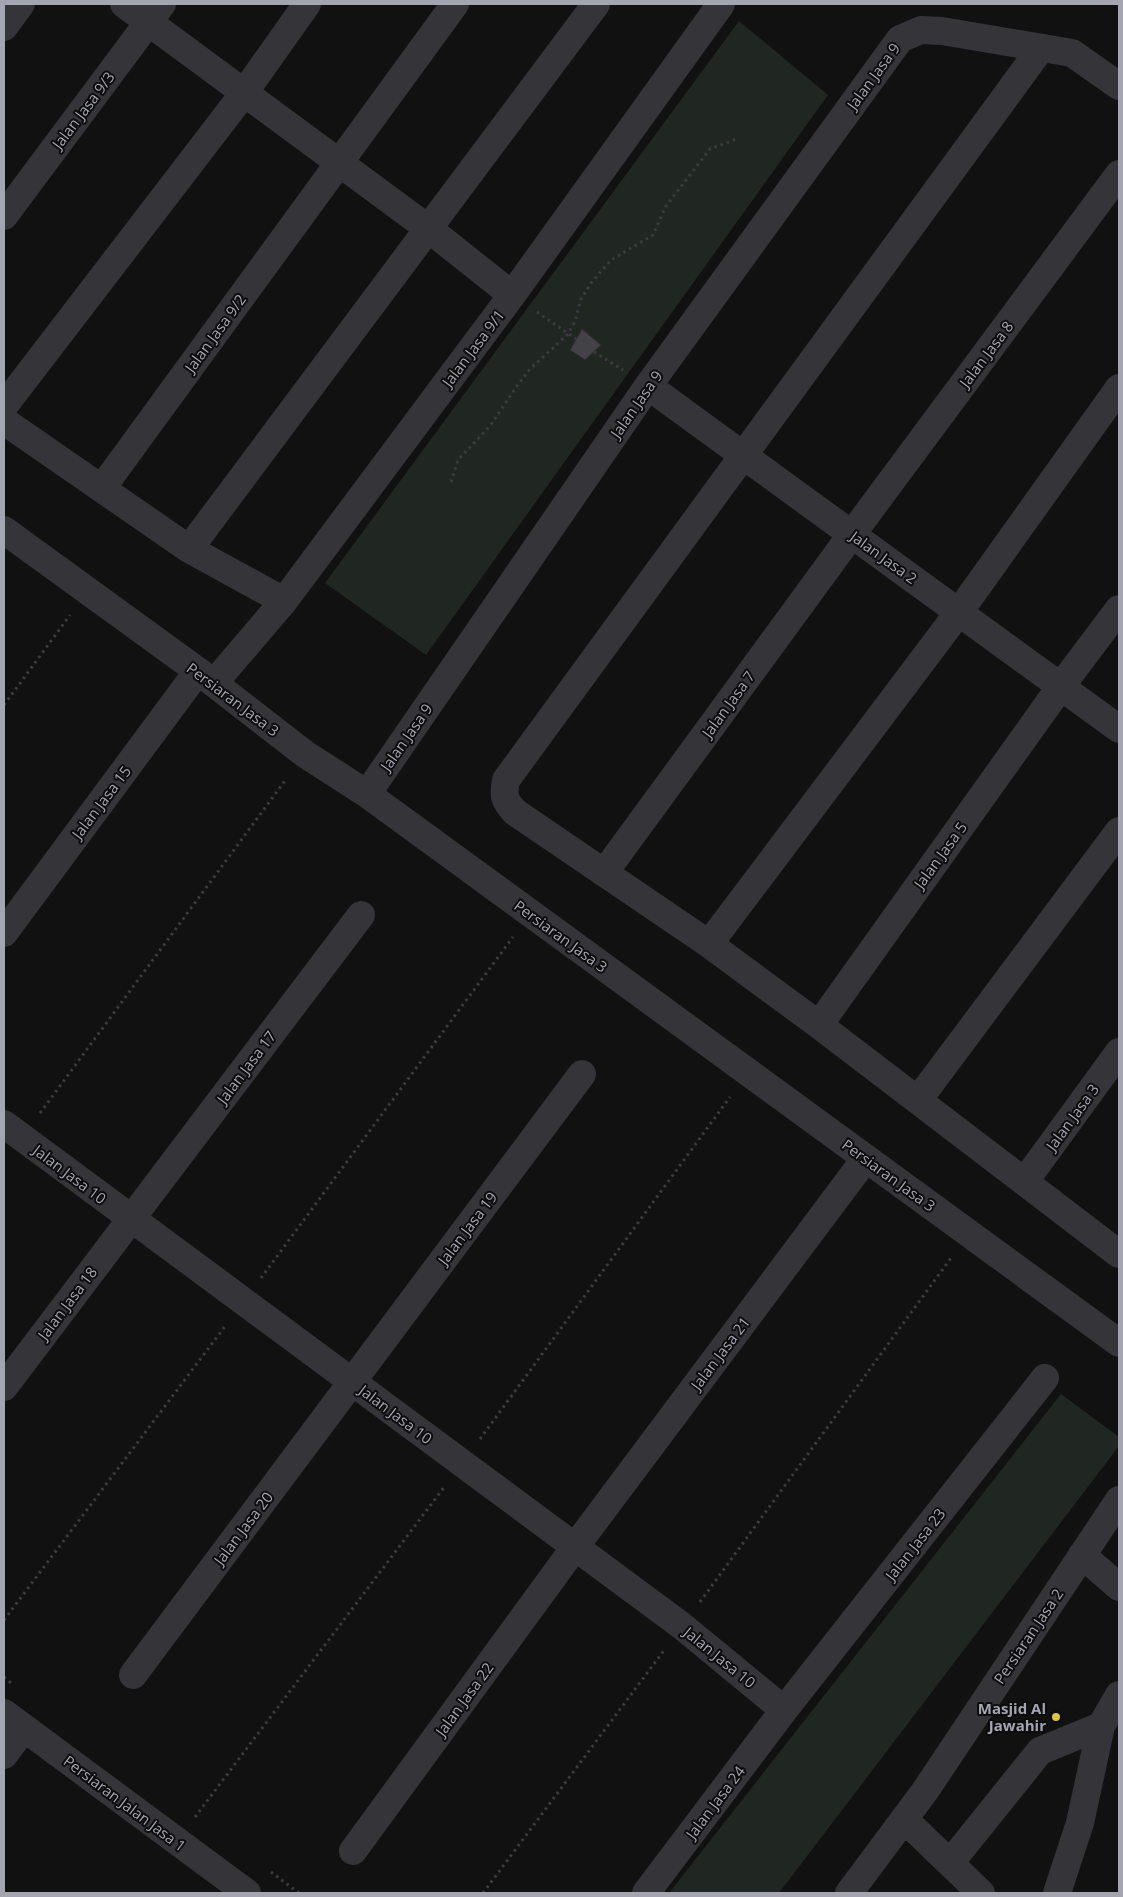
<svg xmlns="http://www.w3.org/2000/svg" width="1123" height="1897" font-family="'Open Sans',sans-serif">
<rect width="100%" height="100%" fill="#111112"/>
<path fill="#202622" d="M739,21L828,95L426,655L325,583Z
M1061,1394L1119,1437V1446L779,1893H669Z"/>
<path fill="#434347" stroke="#2c2b2e" d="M582,329L601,345L585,360L570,350Z"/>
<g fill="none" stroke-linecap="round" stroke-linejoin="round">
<path stroke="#3b3b40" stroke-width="3" stroke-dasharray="2.5 4" stroke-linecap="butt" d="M537,312L576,339
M594,352L623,370
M451,482L458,460L490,426L517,386L530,369L568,334L575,321L581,299L591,283L611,260L653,235L666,206L710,149L739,138
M4,705L70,615
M40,1113L287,778
M261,1278L513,937
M480,1439L730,1097
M700,1602L951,1258
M4,1620L226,1325
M4,1677L11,1683
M195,1817L445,1486
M271,1872L299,1893
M483,1893L665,1649"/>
<path stroke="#353439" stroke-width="28" d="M124,4L429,229L512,295
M4,27L21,4
M1041,48L506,780C503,796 504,800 515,812L709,944L819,1025L1119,1254
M4,216L162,4
M648,386L1119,729
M4,406L244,93L307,4
M4,421L189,549L284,601
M102,488L455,4
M4,530L198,671L305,754L367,794L1119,1343
M189,549L596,4
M214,683L284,601L512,295L721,4
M367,794L648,386L900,39L921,30L942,31L1072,53L1119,86
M604,873L852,534L1119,174
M4,933L198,671
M709,944L959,612L1119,388
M819,1025L1061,686L1119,609
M918,1100L1119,831
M4,1124L682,1626L784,1710
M1025,1181L1119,1052
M4,1387L361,915
M1082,1555L1119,1587
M133,1675L582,1074
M4,1713L247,1893
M4,1755L24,1728
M904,1819L981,1893
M353,1851L575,1547L866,1158
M950,1863L1040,1751L1101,1726
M646,1893L784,1710L1045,1378
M849,1893L925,1791L1119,1500
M1057,1893L1080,1823L1101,1726L1119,1695"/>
</g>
<circle fill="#dbc640" stroke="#0c0c0d" stroke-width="2" cx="1056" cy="1717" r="5"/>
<g text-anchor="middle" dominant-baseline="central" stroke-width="4" stroke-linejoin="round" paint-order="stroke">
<g font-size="15" fill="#a4a5b1" stroke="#0c0c0d">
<text transform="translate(873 76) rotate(-54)">Jalan Jasa 9</text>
<text transform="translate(83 110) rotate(-53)">Jalan Jasa 9/3</text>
<text transform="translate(215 333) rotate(-54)">Jalan Jasa 9/2</text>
<text transform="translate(473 348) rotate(-53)">Jalan Jasa 9/1</text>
<text transform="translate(986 354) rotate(-53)">Jalan Jasa 8</text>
<text transform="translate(636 404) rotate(-55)">Jalan Jasa 9</text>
<text transform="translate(884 557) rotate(36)">Jalan Jasa 2</text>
<text transform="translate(233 699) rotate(37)">Persiaran Jasa 3</text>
<text transform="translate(728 704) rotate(-54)">Jalan Jasa 7</text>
<text transform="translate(406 737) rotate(-55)">Jalan Jasa 9</text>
<text transform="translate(101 802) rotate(-53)">Jalan Jasa 15</text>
<text transform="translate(940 855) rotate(-54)">Jalan Jasa 5</text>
<text transform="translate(561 936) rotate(36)">Persiaran Jasa 3</text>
<text transform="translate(246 1067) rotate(-53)">Jalan Jasa 17</text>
<text transform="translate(1072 1117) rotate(-54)">Jalan Jasa 3</text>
<text transform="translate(70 1174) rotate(37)">Jalan Jasa 10</text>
<text transform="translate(889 1175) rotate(36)">Persiaran Jasa 3</text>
<text transform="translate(467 1228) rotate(-53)">Jalan Jasa 19</text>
<text transform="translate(67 1303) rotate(-53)">Jalan Jasa 18</text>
<text transform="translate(720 1353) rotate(-53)">Jalan Jasa 21</text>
<text transform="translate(396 1414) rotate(37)">Jalan Jasa 10</text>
<text transform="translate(243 1528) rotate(-53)">Jalan Jasa 20</text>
<text transform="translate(915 1544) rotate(-52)">Jalan Jasa 23</text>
<text transform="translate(1028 1636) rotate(-56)">Persiaran Jasa 2</text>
<text transform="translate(720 1657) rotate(39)">Jalan Jasa 10</text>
<text transform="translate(464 1699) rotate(-54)">Jalan Jasa 22</text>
<text transform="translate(715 1802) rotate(-53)">Jalan Jasa 24</text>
<text transform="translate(125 1803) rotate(37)">Persiaran Jalan Jasa 1</text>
</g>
<g font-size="15" font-weight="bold" fill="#a4a5b1" stroke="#0c0c0d" text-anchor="end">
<text x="1046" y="1708">Masjid Al<tspan x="1046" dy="17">Jawahir</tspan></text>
</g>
</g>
<rect width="1123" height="1897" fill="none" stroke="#a4a5b1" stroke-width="10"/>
</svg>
